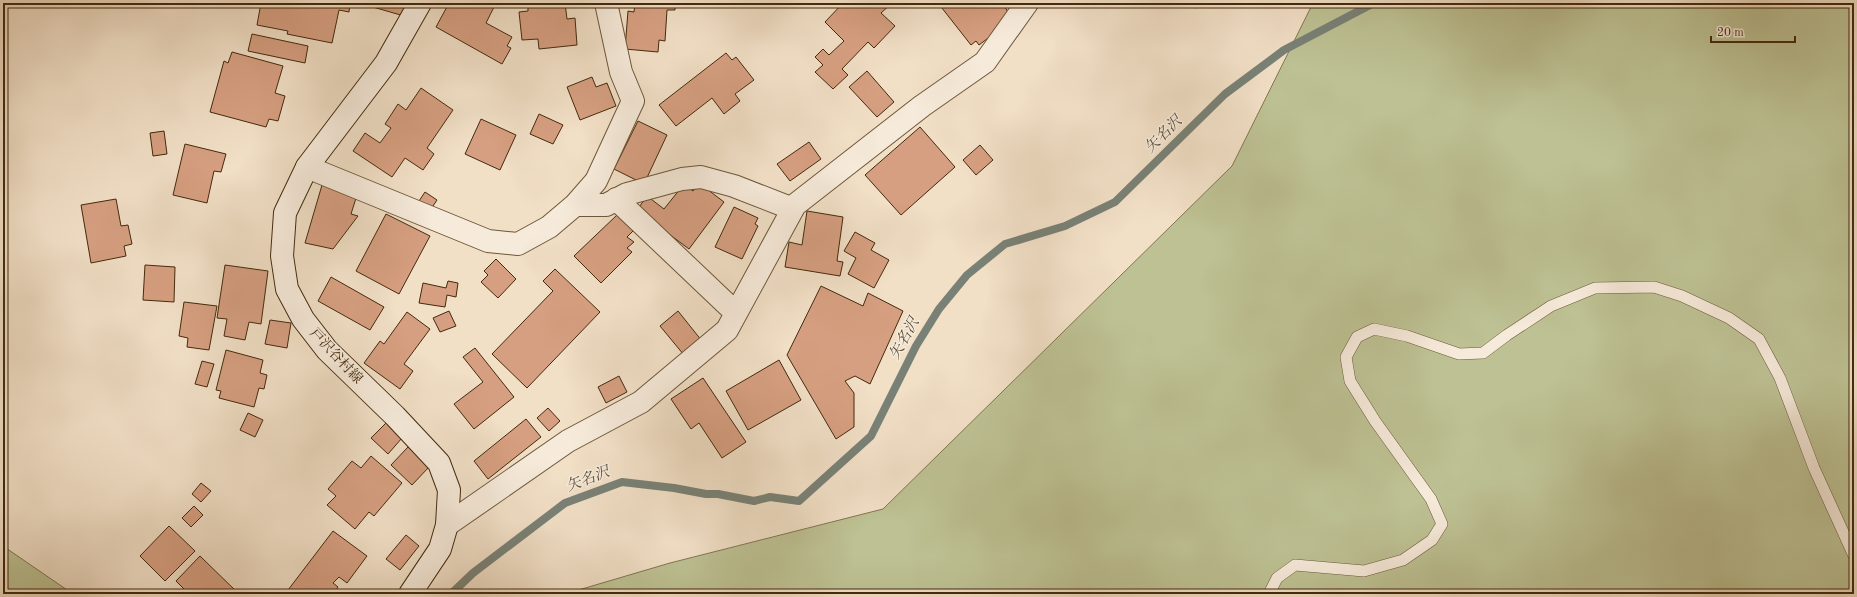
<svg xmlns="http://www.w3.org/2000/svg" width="1857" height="597" font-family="'Old Standard TT','Noto Serif JP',serif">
<rect width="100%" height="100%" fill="#f1dfc6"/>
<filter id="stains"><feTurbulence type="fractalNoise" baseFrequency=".005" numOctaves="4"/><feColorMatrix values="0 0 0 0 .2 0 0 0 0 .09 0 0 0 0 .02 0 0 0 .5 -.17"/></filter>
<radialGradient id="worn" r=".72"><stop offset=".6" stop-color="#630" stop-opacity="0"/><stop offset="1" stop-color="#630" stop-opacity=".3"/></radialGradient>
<path fill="#bdc193" stroke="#807650" d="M1313,3H1854V594H572L575,591L670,563L883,509L1232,166Z
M3,546L73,594H3Z"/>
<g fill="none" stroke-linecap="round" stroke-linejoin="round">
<path stroke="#798176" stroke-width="8" d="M451,594L473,573L565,503L622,482L674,488L706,494H718L754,501L770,497L799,501L871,436L916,346L939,309L967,275L1005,244L1065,226L1115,202L1225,94L1284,50L1374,3"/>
</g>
<path fill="#d69f81" stroke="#432a0c" d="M261,3H350L349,12L339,10L332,43L287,34L288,31L257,25Z
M367,3H408L404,16L366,5Z
M449,3H496L486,23L512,37L507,46L511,48L502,64L436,27Z
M528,3H565L567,19L575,18L577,45L539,49L538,39L522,40L519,12L528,11Z
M635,3H675V10H667L665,41L659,40L658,52L625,49L628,11L634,12Z
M843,3H892L881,13L895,26L874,48L868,42L842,69L848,75L833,89L815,72L823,65L815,57L823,49L829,55L844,41L825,22Z
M938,3H1002L1013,19L979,45L976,41L971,45Z
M1186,3H1199L1197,8Z
M252,34L308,46L305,63L248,51Z
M232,52L283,66L275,93L285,96L278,121L269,119L266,127L210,112L224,61L228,63Z
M726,53L732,60L736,57L754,80L735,94L740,101L724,114L712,98L676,126L659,105Z
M867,71L894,102L877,117L849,87Z
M592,77L596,87L607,83L616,106L580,120L567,87Z
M421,88L453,110L427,148L434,154L423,170L405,158L392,177L353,151L365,133L380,143L391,128L385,124L398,104L406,110Z
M539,114L563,125L553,144L530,134Z
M481,119L516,135L500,170L465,154Z
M638,121L667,135L644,184L614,169Z
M920,127L955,167L901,215L865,175Z
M164,131L167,154L153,156L150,133Z
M809,142L821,159L790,181L777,164Z
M185,144L226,154L221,172L214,171L207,203L173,195Z
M980,145L993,160L976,175L963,160Z
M699,183L724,202L689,249L637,210L647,196L664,209L684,184L693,191Z
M322,185L357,195L351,214L358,216L333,249L305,243Z
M425,192L437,200L429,212L417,204Z
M116,199L121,226L128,225L132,244L124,246L126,256L91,263L81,205Z
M734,207L758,218L755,224L758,226L742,259L715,247Z
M807,211L843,217L837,261L843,262L840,276L785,267L789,242L802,245Z
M386,214L430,236L399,294L356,271Z
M617,215L633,231L627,237L634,242L627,248L632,252L601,283L574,256Z
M855,232L875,243L871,250L889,260L874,288L848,274L856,258L844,251Z
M496,259L516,279L498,298L481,282L488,275L484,271Z
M145,265L175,267L174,302L143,300Z
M225,265L268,271L261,324L249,322L245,340L224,336L227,319L217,318Z
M555,269L600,312L527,388L492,354L553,291L543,281Z
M331,277L384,307L370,330L318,301Z
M448,281L458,283L456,297L447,295L445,307L419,303L423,283L446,288Z
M821,286L863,306L868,293L903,311L870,384L855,376L845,381L854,393V427L836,439L787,355Z
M184,302L217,306L209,350L187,347L188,338L179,336Z
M449,311L456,326L440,332L433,318Z
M678,311L702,341L684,355L660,326Z
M407,312L430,329L404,364L413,371L400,389L364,363L380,341L384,344Z
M270,320L291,323L287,348L265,344Z
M475,348L514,397L474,429L454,404L483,382L463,357Z
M226,350L263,360L260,373L267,375L264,389L259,388L254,407L219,398L221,391L216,390Z
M779,360L801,400L748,430L726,391Z
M202,361L214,364L207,387L195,384Z
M619,376L627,392L606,403L598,387Z
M703,378L746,442L722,458L699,423L691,429L671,399Z
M548,408L560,421L549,431L537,418Z
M248,413L263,420L255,437L240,430Z
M526,419L541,437L488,479L474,461Z
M386,423L402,438L388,454L371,438Z
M408,447L429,467L412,485L391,465Z
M371,456L402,483L374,516L369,512L355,529L327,505L336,496L328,489L352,461L361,468Z
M201,483L211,491L201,502L192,494Z
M194,506L203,515L191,527L182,518Z
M169,526L195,551L165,581L140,556Z
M333,531L367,556L347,583L339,577L333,583L338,587L333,594H285Z
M406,535L419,546L400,570L386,559Z
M200,556L239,594H189L176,581Z"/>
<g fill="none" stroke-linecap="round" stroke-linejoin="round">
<g stroke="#6e573a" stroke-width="12">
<path id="lane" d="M1269,594L1277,578L1295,565L1364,571L1403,560L1432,540L1442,524L1431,499L1375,421L1350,381L1346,357L1357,337L1374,329L1407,336L1459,354L1483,353L1507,335L1551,306L1595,288L1654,287L1682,296L1729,318L1759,339L1780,378L1814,468L1854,556"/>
</g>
<g stroke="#6e573a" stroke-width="24">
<path id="street" d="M307,167L488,241L518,244L549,227L575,205L596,181L633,101L621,72L606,3
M616,199L736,313
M575,205H606L627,194L682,179L701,177L734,186L793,209
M447,525L568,441L641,402L727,330L795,205L922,106L985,62L1027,3"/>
</g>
<g stroke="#432a0c" stroke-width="24">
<path id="secondary" d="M410,594L440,549L447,525L449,490L439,463L395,416L327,350L303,319L287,289L282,256L285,213L307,167L386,63L420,3"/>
</g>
<use href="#lane" stroke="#f6eada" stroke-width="11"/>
<use href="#street" stroke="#f6eada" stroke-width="22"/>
<use href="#secondary" stroke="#f6eada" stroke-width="22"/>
</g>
<g text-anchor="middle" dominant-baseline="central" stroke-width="3" stroke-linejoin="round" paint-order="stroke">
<g font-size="14" fill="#432a0c" stroke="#f6eada">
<text transform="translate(336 356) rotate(47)">戸沢谷村線</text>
</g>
<g font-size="15" font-style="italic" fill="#5a4e38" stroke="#f6eada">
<text transform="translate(1164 135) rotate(-45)">矢名沢</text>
<text transform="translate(905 339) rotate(-61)">矢名沢</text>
<text transform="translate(588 480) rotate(-21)">矢名沢</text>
</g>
</g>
<rect width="1857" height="597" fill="none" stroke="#f1dfc6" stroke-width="16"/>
<rect x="4" y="4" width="1849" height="589" fill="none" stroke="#432a0c" stroke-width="2"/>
<rect x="8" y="8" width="1841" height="581" fill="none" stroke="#432a0c"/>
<path d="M1711 36v6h84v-6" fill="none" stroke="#432a0c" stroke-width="2"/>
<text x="1717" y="36" font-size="12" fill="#432a0c" stroke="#f6eada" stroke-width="3" paint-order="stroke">20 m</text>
<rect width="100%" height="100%" filter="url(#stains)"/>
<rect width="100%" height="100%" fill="url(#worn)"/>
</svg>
